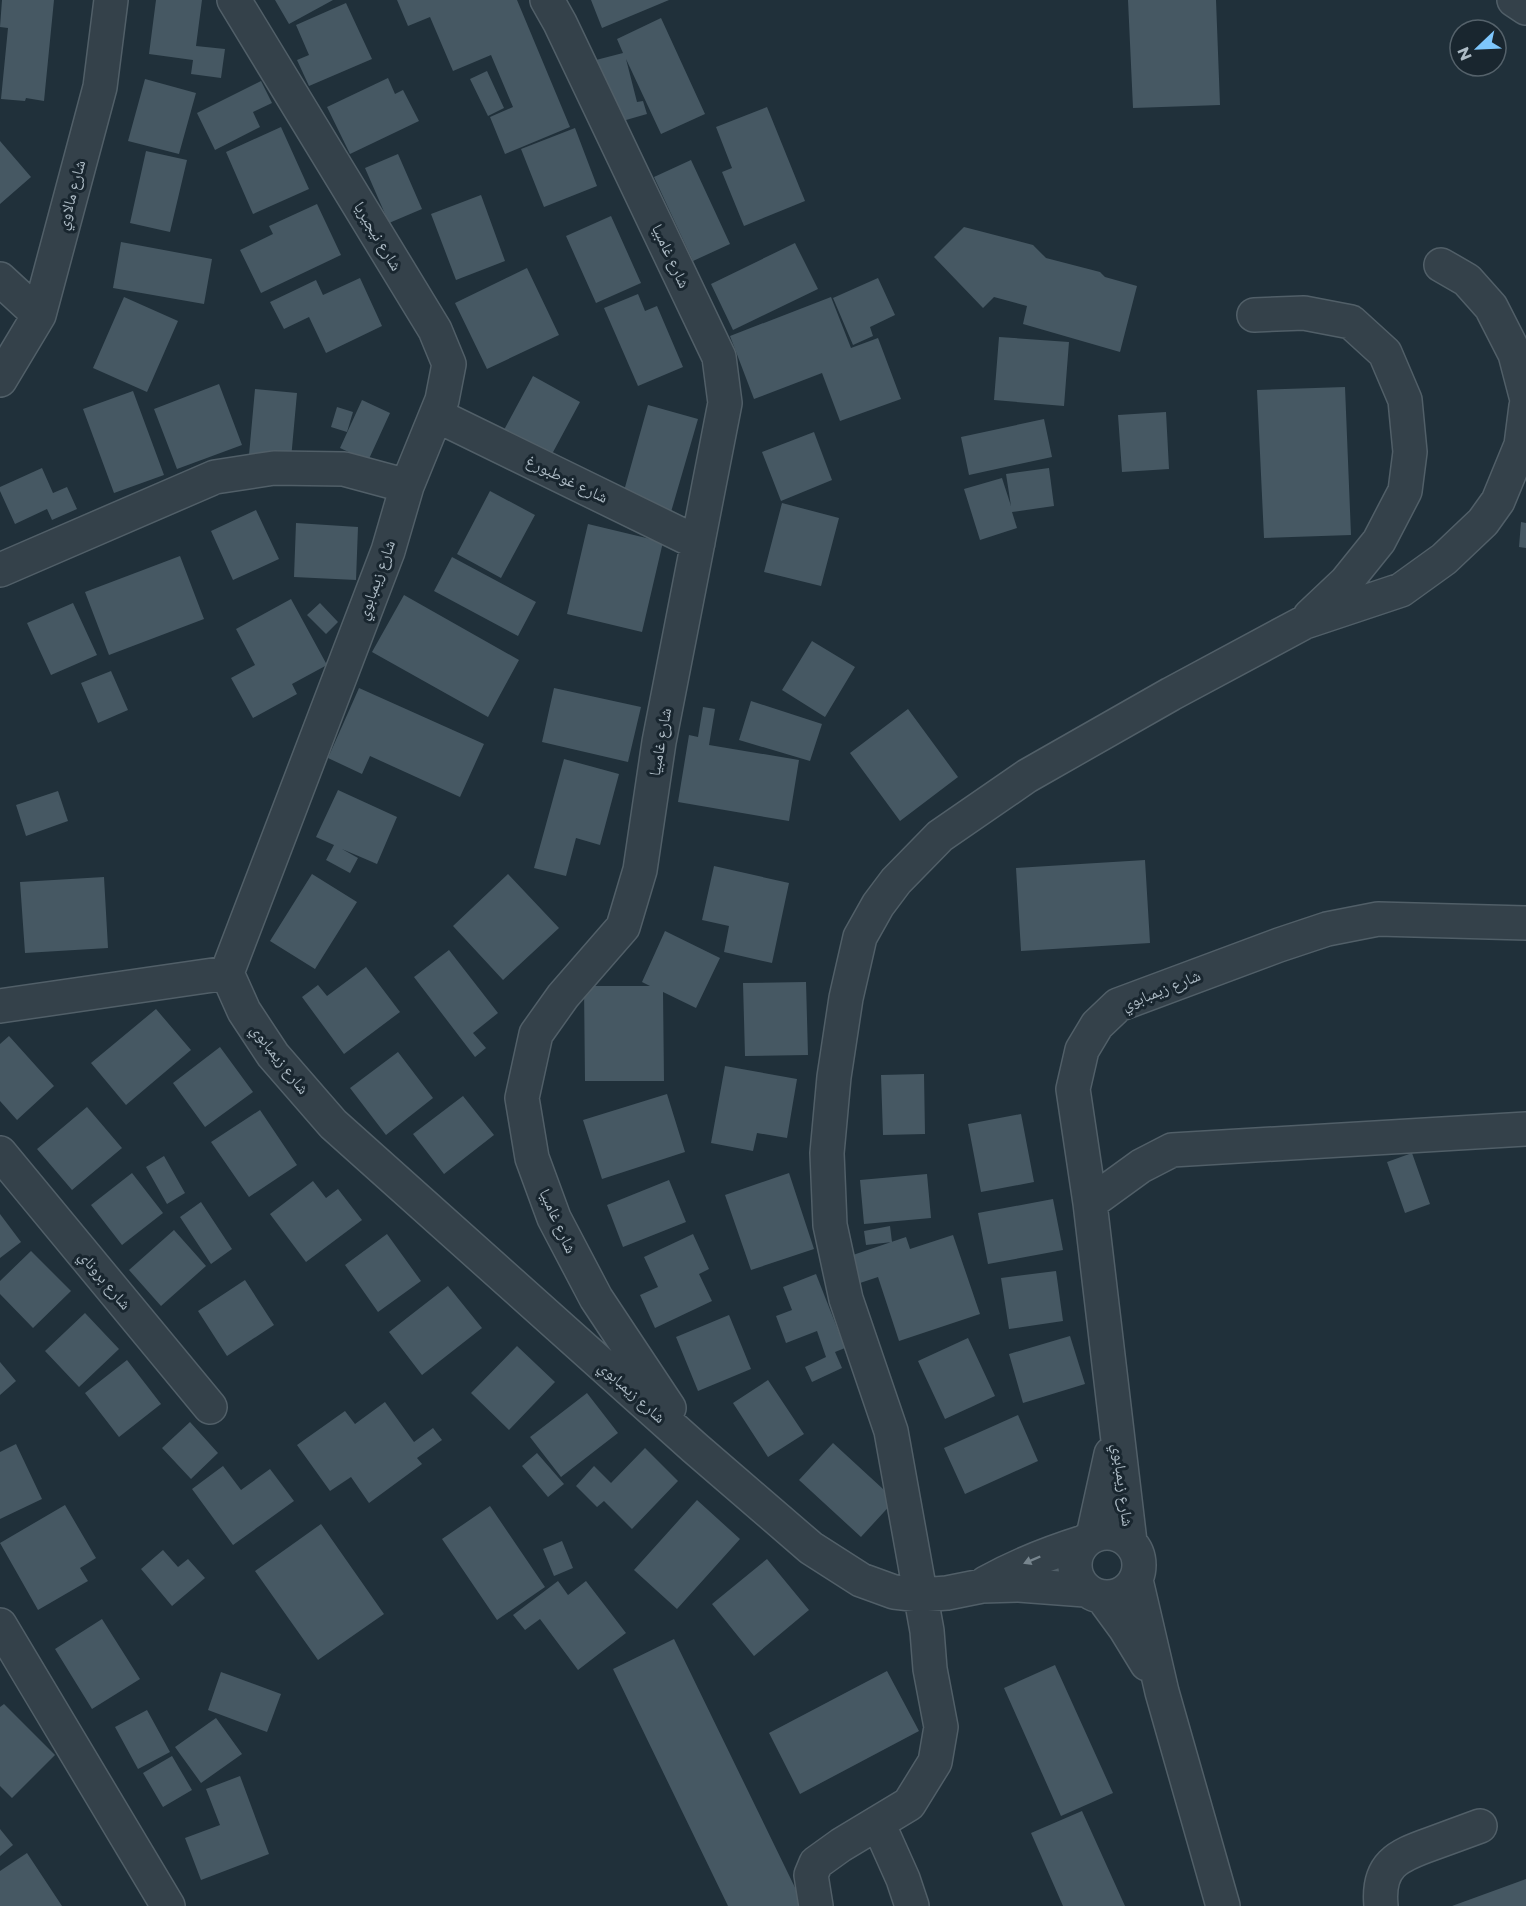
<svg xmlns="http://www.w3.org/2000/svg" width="1526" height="1906" font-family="Montserrat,'Noto Naskh Arabic',sans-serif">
<rect width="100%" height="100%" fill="#20303a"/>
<path fill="#465863" d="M2,0H54L44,101L26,98L25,101L1,99L8,28L0,27Z
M156,0H202L196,46L225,49L221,78L191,74L193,60L149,54Z
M275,0H333L289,24Z
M397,0H517L570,127L505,154L490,117L513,107L491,55L453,71L430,17L408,26Z
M591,0H669L602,28Z
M1128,0H1216L1220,105L1133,108Z
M346,3L372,59L309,86L297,60L309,55L296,25Z
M661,18L705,114L661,134L626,59L637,102L643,101L647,114L612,124L596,60L623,53L617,39Z
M487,71L504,108L488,116L470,79Z
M388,78L395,94L403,90L419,121L350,154L327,107Z
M145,79L196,93L179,154L128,141Z
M261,81L272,103L253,112L260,127L215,150L197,113Z
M767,107L805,201L744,226L722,172L732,168L716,127Z
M281,127L309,189L253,214L226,152Z
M575,128L597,186L544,207L521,149Z
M0,141L31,177L0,204Z
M146,151L187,160L170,232L130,223Z
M398,154L422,209L389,223L365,168Z
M691,160L730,244L693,261L654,177Z
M481,195L505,261L456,280L431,214Z
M317,204L341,255L261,293L240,250L273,234L269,226Z
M611,216L641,283L596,303L566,236Z
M964,227L1033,245L1046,258L1100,272L1105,277L1137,286L1120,352L1023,324L1027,306L994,297L983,308L934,257Z
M121,242L212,259L204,304L113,288Z
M795,243L818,289L733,330L711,284Z
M527,268L559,335L487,369L455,303Z
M360,278L382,326L326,353L309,317L284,329L270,302L316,280L323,295Z
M878,278L895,315L870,327L873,336L853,345L833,298Z
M638,294L645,311L657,306L683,367L638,386L604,308Z
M124,297L178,321L147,392L93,368Z
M831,297L851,348L878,338L901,399L840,421L822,373L754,399L730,336Z
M999,337L1069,342L1064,406L994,400Z
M533,376L580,402L545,467L498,441Z
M219,384L242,445L177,469L154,409Z
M1345,387L1351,535L1264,538L1257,390Z
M255,389L297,393L291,459L249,455Z
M133,391L164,475L114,493L83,409Z
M362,400L390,413L368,461L340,448Z
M648,405L698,419L671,512L622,498Z
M337,407L353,412L347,432L331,427Z
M1166,412L1169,469L1122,472L1118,415Z
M1044,419L1052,457L969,475L961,437Z
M814,432L832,480L781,501L762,452Z
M42,468L53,493L67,487L77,509L52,520L47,509L15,524L0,491V487Z
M1049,468L1054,506L1012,512L1017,528L980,540L964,489L1002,478L1011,506L1006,474Z
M490,491L535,515L501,578L457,554Z
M782,503L839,518L821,586L764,572Z
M256,510L279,559L233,580L211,531Z
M1521,522L1526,523V548L1519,547Z
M296,523L358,527L356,580L294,577Z
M588,524L663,542L642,632L567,614Z
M180,556L204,619L109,655L85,592Z
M452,557L536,602L518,636L434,591Z
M404,595L519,660L488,717L372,652Z
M291,599L327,665L292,684L297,694L253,718L231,678L255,665L236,629Z
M73,603L97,655L51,675L27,623Z
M320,603L338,622L326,634L307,615Z
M812,641L855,667L825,717L782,690Z
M111,671L128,710L98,723L81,683Z
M359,688L484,744L460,797L370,756L362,774L328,758Z
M554,688L641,707L628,762L542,742Z
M751,701L822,724L810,761L739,740Z
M703,707L715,709L709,745L799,760L789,821L678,802L689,735L698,737Z
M908,709L958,777L900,821L850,753Z
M564,759L619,774L600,845L576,838L566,876L534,868Z
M338,790L397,817L377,864L342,849L358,858L350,873L326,860L334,845L316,837Z
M58,791L68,821L26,836L16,805Z
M1145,860L1150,943L1021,951L1016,868Z
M714,866L789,883L772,963L724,952L729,926L702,920Z
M312,874L357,902L315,969L270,941Z
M508,874L559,928L503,980L453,926Z
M104,877L108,948L25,953L20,882Z
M665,931L720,958L696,1008L663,992L664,1081H585L584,986H650L642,982Z
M449,950L498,1013L473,1033L486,1048L475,1057L414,977Z
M366,967L400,1012L344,1054L302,997L318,985L327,996Z
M806,982L808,1055L745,1056L743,983Z
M156,1009L191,1050L126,1105L91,1063Z
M9,1036L54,1086L17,1120L0,1101V1044Z
M220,1047L253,1092L205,1127L173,1083Z
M398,1052L433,1098L386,1135L350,1088Z
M725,1066L797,1079L787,1138L757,1133L753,1151L711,1143Z
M924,1074L925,1134L883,1135L881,1075Z
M667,1094L685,1152L602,1179L583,1120Z
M463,1096L494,1135L444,1174L413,1134Z
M87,1107L122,1148L72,1190L37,1149Z
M260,1110L297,1165L249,1197L211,1142Z
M1021,1114L1034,1182L981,1192L968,1124Z
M1412,1153L1430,1204L1405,1213L1387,1162Z
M164,1156L185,1193L167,1204L146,1167Z
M132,1173L163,1213L122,1245L91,1205Z
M789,1173L814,1249L751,1270L725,1195Z
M927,1174L931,1218L864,1224L860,1180Z
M669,1180L686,1222L623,1247L607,1205Z
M313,1181L326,1198L338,1189L362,1220L306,1262L270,1214Z
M1053,1199L1063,1250L988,1264L978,1213Z
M201,1202L232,1249L211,1264L180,1217Z
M0,1214L21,1242L0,1258Z
M890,1226L892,1242L866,1245L864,1231Z
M174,1230L206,1266L161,1306L129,1270Z
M387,1234L421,1281L378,1312L345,1265Z
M693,1234L709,1269L699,1274L712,1301L655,1328L640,1295L658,1287L644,1257Z
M953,1235L980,1314L899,1341L878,1277L860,1283L850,1256L906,1237L910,1249Z
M31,1251L71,1291L33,1328L0,1294V1281Z
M1056,1271L1063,1321L1009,1329L1001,1278Z
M816,1274L845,1348L835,1352L842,1368L812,1382L805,1367L826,1357L817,1331L786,1343L776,1316L792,1310L783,1287Z
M245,1280L274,1325L227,1356L198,1311Z
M448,1286L482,1328L422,1375L389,1332Z
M85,1313L119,1349L79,1387L45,1351Z
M729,1315L751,1369L698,1391L676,1337Z
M1070,1336L1085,1384L1023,1403L1009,1354Z
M968,1338L995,1396L945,1419L918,1361Z
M517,1346L555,1382L509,1430L471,1393Z
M127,1360L161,1404L119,1437L85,1393Z
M0,1362L16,1381L0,1395Z
M768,1380L804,1434L768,1457L733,1403Z
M587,1393L618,1433L561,1477L530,1437Z
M385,1402L414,1442L433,1428L442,1440L417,1458L422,1464L369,1503L351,1477L330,1491L297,1445L345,1411L355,1424Z
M1018,1415L1038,1461L965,1494L944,1448Z
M190,1422L218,1453L191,1479L162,1448Z
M833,1443L895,1500L861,1537L799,1480Z
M16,1444L42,1499L0,1519V1452Z
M645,1448L678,1481L632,1529L604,1501L597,1507L576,1486L594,1466L611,1483Z
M537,1453L564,1484L548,1497L522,1466Z
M223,1466L241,1490L270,1469L294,1501L233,1545L192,1489Z
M697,1500L740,1539L677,1609L634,1570Z
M65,1505L96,1558L80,1568L88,1581L38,1610L0,1543Z
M490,1506L545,1587L497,1620L442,1539Z
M321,1524L384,1614L318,1660L255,1571Z
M562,1541L573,1568L554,1576L543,1549Z
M163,1550L178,1567L188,1559L205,1578L172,1606L141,1569Z
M767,1559L809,1610L754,1656L712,1604Z
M558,1581L568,1595L586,1581L626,1633L578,1670L540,1619L525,1630L513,1615Z
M102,1619L140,1679L92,1709L55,1649Z
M674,1639L804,1906H728L613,1669Z
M1055,1665L1113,1793L1061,1816L1004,1688Z
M887,1671L919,1731L800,1794L769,1733Z
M221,1672L281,1694L267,1732L208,1710Z
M4,1704L55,1755L12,1798L0,1786V1707Z
M147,1710L170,1752L138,1769L115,1727Z
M216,1718L242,1754L201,1783L175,1747Z
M172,1756L192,1790L163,1807L143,1773Z
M240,1776L269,1854L201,1880L185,1838L220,1825L206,1789Z
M1082,1811L1125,1906H1063L1031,1833Z
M0,1829L13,1845L0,1856Z
M27,1853L62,1906H0V1871Z
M1526,1879V1906H1452Z"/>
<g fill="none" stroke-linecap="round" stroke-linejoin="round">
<g stroke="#515f68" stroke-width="36">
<path id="minor" d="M234,0L435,330L449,364L442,400L407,486
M547,0L560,23L719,357L725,403L659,742L640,870L623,927L563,996L536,1034L522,1098L532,1158L554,1218L596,1298L669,1408
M1514,0L1526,8
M1441,265L1467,280L1491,307L1515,354L1526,396
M0,279L39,315
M1254,315L1304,313L1351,322L1385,353L1405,400L1410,452L1405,491L1379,541L1346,582L1310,616
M0,380L39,315L100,87L111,0
M436,415L698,543
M0,570L215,477L274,468L344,469L407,486L388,551L227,973L244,1011L273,1055L333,1124L695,1448L811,1548L861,1580L894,1592L920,1595L947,1593L982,1586L1019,1585L1085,1590
M0,1006L227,973
M0,1153L210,1407
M1090,1203L1141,1166L1172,1150L1526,1129
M1075 1565a32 32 0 1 1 64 0a32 32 0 1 1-64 0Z
M1093,1536L1111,1454
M1130,1542L1090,1203L1073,1089L1082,1050L1097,1025L1118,1005L1279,945L1327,929L1378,919L1526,923
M1136,1580L1162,1692L1223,1906
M986,1583C1018,1565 1049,1553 1084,1542
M1103,1598L1125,1628L1147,1664
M0,1625L168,1906
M878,1823L903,1879L912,1906
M816,1906L811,1875L816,1863L841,1845L909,1804L935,1762L941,1727L930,1669L927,1631L891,1431L846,1299L830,1225L827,1153L834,1077L846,998L860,937L878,905L896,881L940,836L1027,776L1171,694L1305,622L1401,590L1444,559L1483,522L1498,501L1521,445L1526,406
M1381,1906C1377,1865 1397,1856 1431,1844C1447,1838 1464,1832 1480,1826"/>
</g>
<use href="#minor" stroke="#34414a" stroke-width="33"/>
</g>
<defs><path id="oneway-solid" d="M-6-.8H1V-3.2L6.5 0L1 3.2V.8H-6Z" transform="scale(1.5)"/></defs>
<use fill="#77858e" href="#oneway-solid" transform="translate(1032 1560) rotate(157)"/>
<g text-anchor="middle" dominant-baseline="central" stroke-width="6" stroke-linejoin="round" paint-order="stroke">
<g font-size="16" fill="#aebcc6" stroke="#19262f">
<text transform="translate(71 195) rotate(-75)">شارع مالاوي</text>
<text transform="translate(378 236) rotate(59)">شارع نيجيريا</text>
<text transform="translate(671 256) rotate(65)">شارع غامبيا</text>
<text transform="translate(567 479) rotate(26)">شارع غوطبورغ</text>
<text transform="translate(376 580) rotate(-70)">شارع زيمبابوي</text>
<text transform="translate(660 742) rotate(-80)">شارع غامبيا</text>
<text transform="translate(1161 990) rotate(-22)">شارع زيمبابوي</text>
<text transform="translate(280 1059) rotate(52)">شارع زيمبابوي</text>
<text transform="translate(558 1221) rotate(66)">شارع غامبيا</text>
<text transform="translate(105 1280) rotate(50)">شارع بروناي</text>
<text transform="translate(632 1392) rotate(42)">شارع زيمبابوي</text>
<text transform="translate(1123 1485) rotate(83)">شارع زيمبابوي</text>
</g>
</g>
<g transform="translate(1478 48) rotate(247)"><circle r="28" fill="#19262f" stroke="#55626b" stroke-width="1.5"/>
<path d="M0-4.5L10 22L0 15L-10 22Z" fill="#7ec6fc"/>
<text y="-9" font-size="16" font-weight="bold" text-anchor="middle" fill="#aebcc6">N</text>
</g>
</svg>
